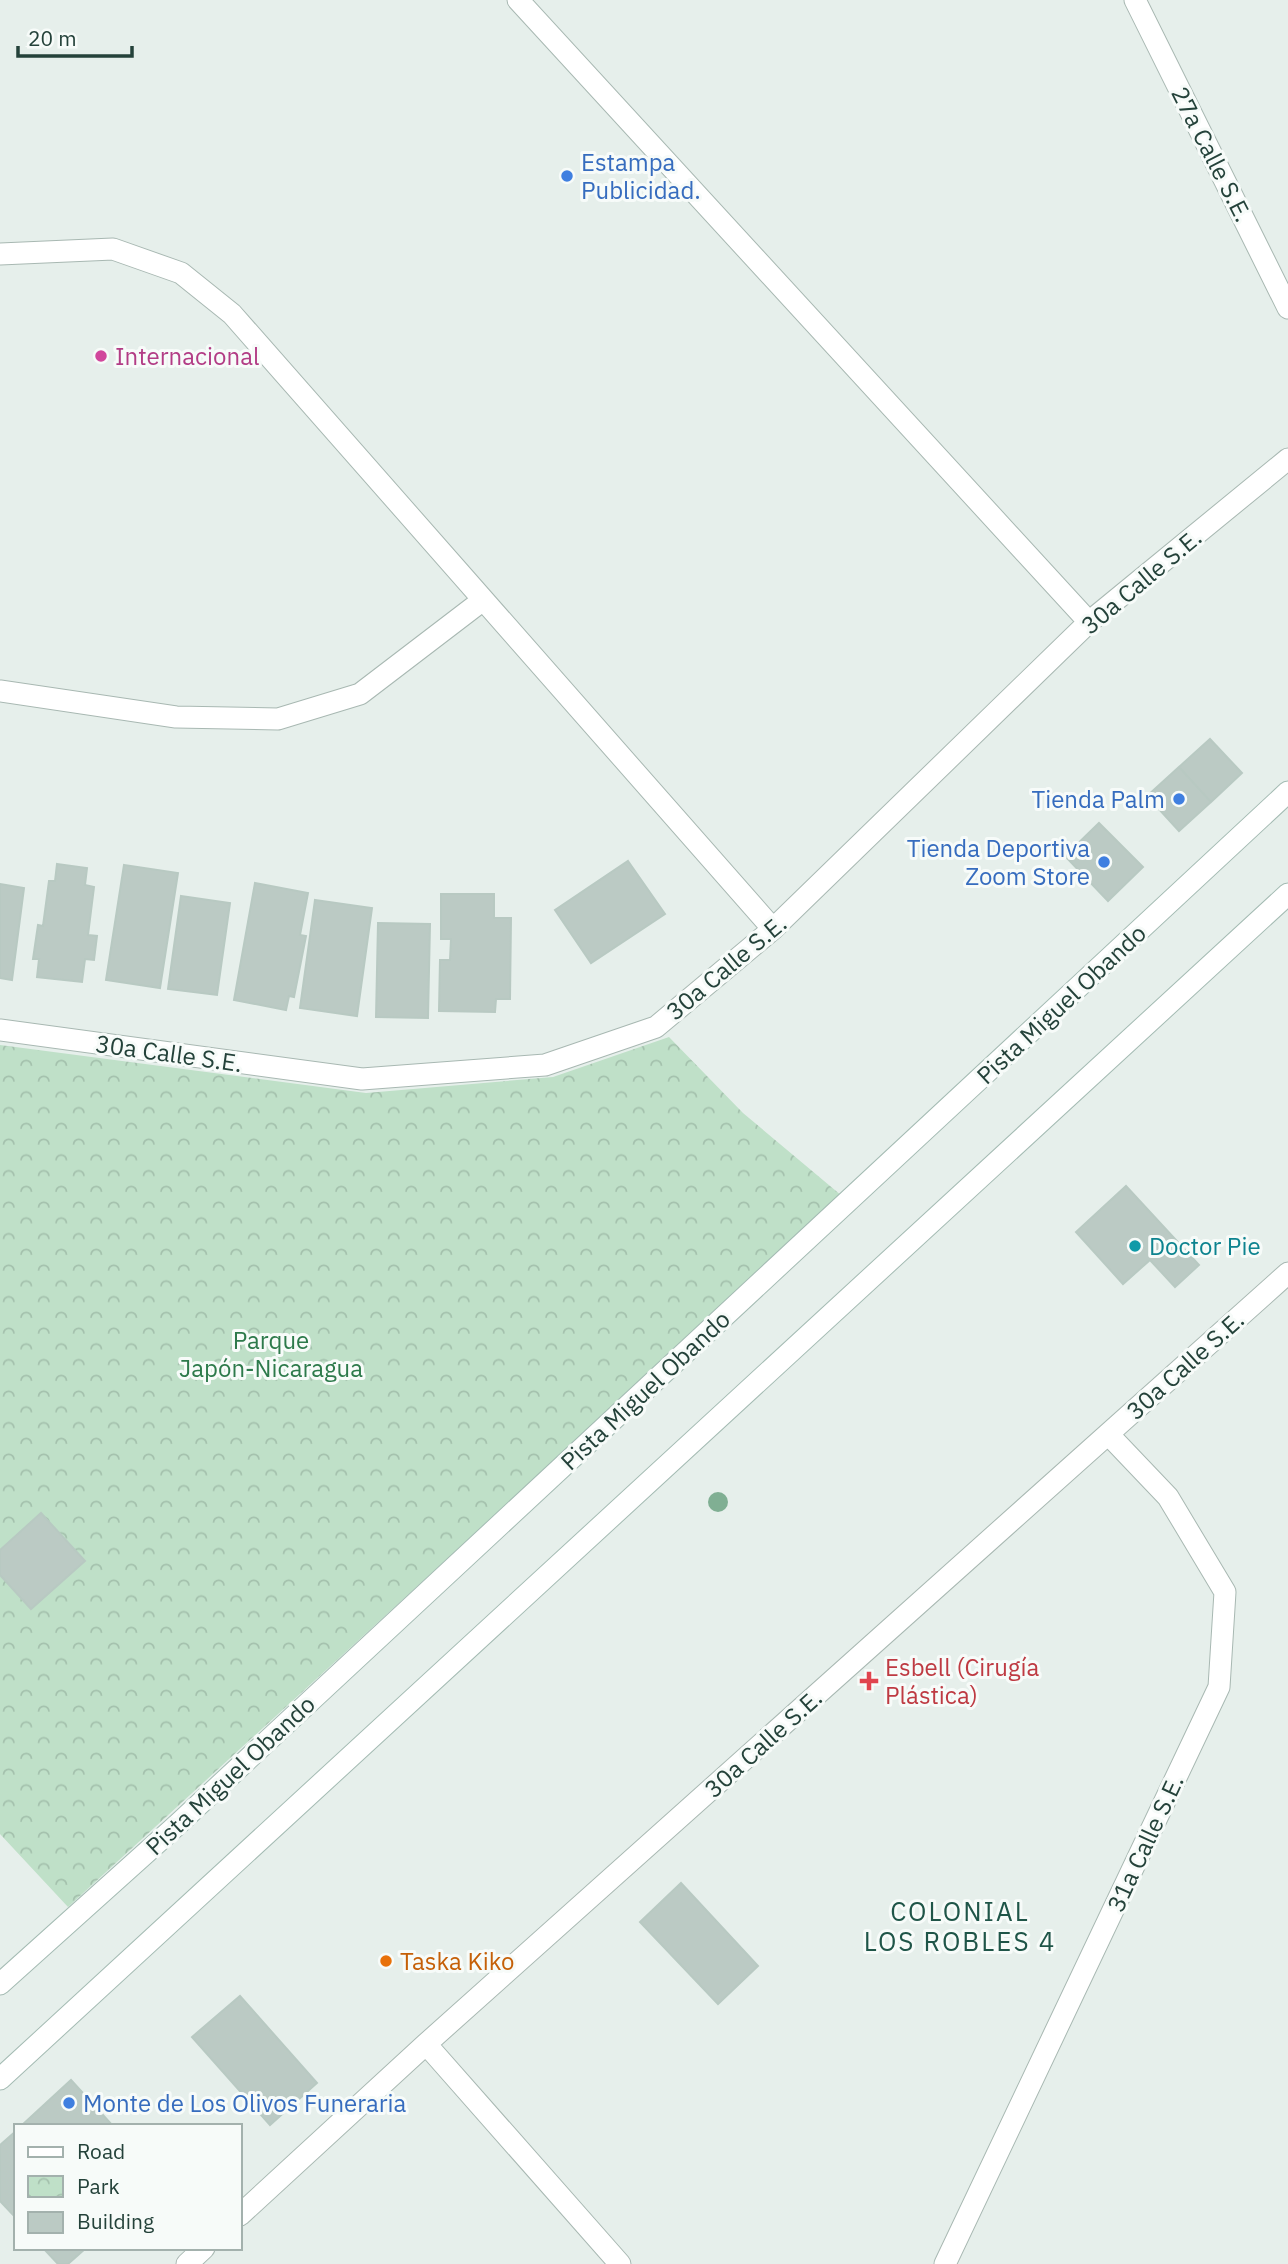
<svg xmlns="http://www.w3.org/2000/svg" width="1288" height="2264" font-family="'IBM Plex Sans',sans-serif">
<defs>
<pattern id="park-crowns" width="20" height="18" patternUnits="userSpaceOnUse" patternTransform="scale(1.75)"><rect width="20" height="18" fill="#bfe0c8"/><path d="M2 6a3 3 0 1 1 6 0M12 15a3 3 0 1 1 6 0" fill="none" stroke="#a4c1ad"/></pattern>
</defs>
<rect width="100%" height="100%" fill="#e6efeb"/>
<path fill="url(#park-crowns)" d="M669,1037L743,1113L842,1196L68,1907L0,1834V1045L366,1093L553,1077Z"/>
<path fill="#bbcac4" stroke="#b8c9c2" stroke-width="2" d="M1210,739L1242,773L1211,802L1179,767Z
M1179,767L1211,802L1179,831L1147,796Z
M1099,823L1143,867L1108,901L1065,856Z
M628,861L665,914L591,963L555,910Z
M57,864L87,868L85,885L94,887L88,935L97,936L94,960L85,959L82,982L37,977L39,959H33L38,925L43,926L49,881H55Z
M124,865L178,873L160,988L106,980Z
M255,883L308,893L300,935L306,936L294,997L289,996L286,1010L234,1000Z
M0,884L24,888L12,980L0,978Z
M441,894H494V918H511L510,999H496L495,1012L439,1011L440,960H450L451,939H441Z
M181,896L230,903L217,995L168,989Z
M315,900L372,908L357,1016L300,1008Z
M378,923L430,924L428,1018L376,1017Z
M1126,1186L1199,1265L1175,1287L1150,1260L1123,1284L1076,1232Z
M41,1513L85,1561L31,1609L0,1575V1550Z
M681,1883L758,1966L718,2004L640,1922Z
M240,1996L317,2083L270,2125L192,2037Z
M71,2080L113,2126H21Z
M16,2131V2218L0,2201V2145Z
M43,2248H86L68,2264H58Z"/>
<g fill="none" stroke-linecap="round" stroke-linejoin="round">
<g stroke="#a8b8b2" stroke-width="23">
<path id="street" d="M518,0L1089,622
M1135,0L1288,308
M0,254L113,249L181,273L232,314L773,929
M0,691L176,717L278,719L360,694L483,600
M0,1030L362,1079L545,1065L656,1027L773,929L1089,622L1288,459
M426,2044L620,2264
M240,2215L426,2044L1288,1273
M187,2264L204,2248
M945,2264L1219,1687L1225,1592L1168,1497L1108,1434"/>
</g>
<g stroke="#a4bbb3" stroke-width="23">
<path id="secondary" d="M0,1984L177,1825L1288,792
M0,2079L1288,894"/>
</g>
<use href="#street" stroke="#fff" stroke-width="21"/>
<use href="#secondary" stroke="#fff" stroke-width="21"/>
</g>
<circle fill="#80af93" cx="718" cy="1502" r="10"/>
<g fill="#3f7fe0" stroke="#f7fbf9" stroke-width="2.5">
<circle cx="567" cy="176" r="7"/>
<circle cx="1179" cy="799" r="7"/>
<circle cx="1104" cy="862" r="7"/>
<circle cx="69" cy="2103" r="7"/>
</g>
<circle fill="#d1479c" stroke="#f7fbf9" stroke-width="2.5" cx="101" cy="356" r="7"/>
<circle fill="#0f9aa8" stroke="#f7fbf9" stroke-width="2.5" cx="1135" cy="1246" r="7"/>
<path fill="#e0444e" stroke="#f7fbf9" stroke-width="2.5" d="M865.5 1670.5h7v7h7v7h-7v7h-7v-7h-7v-7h7z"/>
<circle fill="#e8710a" stroke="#f7fbf9" stroke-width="2.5" cx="386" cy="1961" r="7"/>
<g text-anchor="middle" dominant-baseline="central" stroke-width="6" stroke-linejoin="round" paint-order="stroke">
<g font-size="24" fill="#24423a" stroke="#f7fbf9">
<text transform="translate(1212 154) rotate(63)">27a Calle S.E.</text>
<text transform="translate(1141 581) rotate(-40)">30a Calle S.E.</text>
<text transform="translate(726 967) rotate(-40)">30a Calle S.E.</text>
<text transform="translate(1061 1004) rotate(-43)">Pista Miguel Obando</text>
<text transform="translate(169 1053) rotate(8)">30a Calle S.E.</text>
<text transform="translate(1185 1365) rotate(-42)">30a Calle S.E.</text>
<text transform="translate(645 1390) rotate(-43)">Pista Miguel Obando</text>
<text transform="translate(763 1743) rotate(-42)">30a Calle S.E.</text>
<text transform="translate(230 1775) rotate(-43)">Pista Miguel Obando</text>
<text transform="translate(1145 1843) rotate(-65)">31a Calle S.E.</text>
</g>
<g font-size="24" fill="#366cbe" stroke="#f7fbf9" text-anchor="start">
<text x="581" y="162">Estampa<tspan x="581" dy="28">Publicidad.</tspan></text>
<text x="1165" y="799" text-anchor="end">Tienda Palm</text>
<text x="1090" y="848" text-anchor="end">Tienda Deportiva<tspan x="1090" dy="28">Zoom Store</tspan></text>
<text x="83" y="2103">Monte de Los Olivos Funeraria</text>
</g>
<g font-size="24" fill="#b23c85" stroke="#f7fbf9" text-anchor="start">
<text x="115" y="356">Internacional</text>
</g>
<g font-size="24" fill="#0d838f" stroke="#f7fbf9" text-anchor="start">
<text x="1149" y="1246">Doctor Pie</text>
</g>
<g font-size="24" fill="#2d7a4b" stroke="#f7fbf9">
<text x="271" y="1340">Parque<tspan x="271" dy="28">Japón-Nicaragua</tspan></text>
</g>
<g font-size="24" fill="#be3a42" stroke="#f7fbf9" text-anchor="start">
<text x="885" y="1667">Esbell (Cirugía<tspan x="885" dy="28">Plástica)</tspan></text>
</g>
<g font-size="24" fill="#c56008" stroke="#f7fbf9" text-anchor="start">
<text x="400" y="1961">Taska Kiko</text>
</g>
<g font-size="26" letter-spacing="2" fill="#1f5548" stroke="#f7fbf9">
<text x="960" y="1911">COLONIAL<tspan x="960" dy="30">LOS ROBLES 4</tspan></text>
</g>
</g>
<rect x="14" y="2124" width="228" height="126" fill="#f7fbf9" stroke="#a3b1ad" stroke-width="2"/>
<rect x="28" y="2147" width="35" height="10" fill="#ffffff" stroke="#a3b1ad" stroke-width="2"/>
<text x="77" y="2159" font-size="21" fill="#24423a">Road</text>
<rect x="28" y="2176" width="35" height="21" fill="url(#park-crowns)" stroke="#a3b1ad" stroke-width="2"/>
<text x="77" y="2194" font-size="21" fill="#24423a">Park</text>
<rect x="28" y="2212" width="35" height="21" fill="#bbcac4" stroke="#a3b1ad" stroke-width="2"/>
<text x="77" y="2229" font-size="21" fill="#24423a">Building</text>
<path d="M18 46v10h114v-10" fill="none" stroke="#24423a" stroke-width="3.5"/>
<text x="28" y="46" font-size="21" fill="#24423a" stroke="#f7fbf9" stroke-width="5" paint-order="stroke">20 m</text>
</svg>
